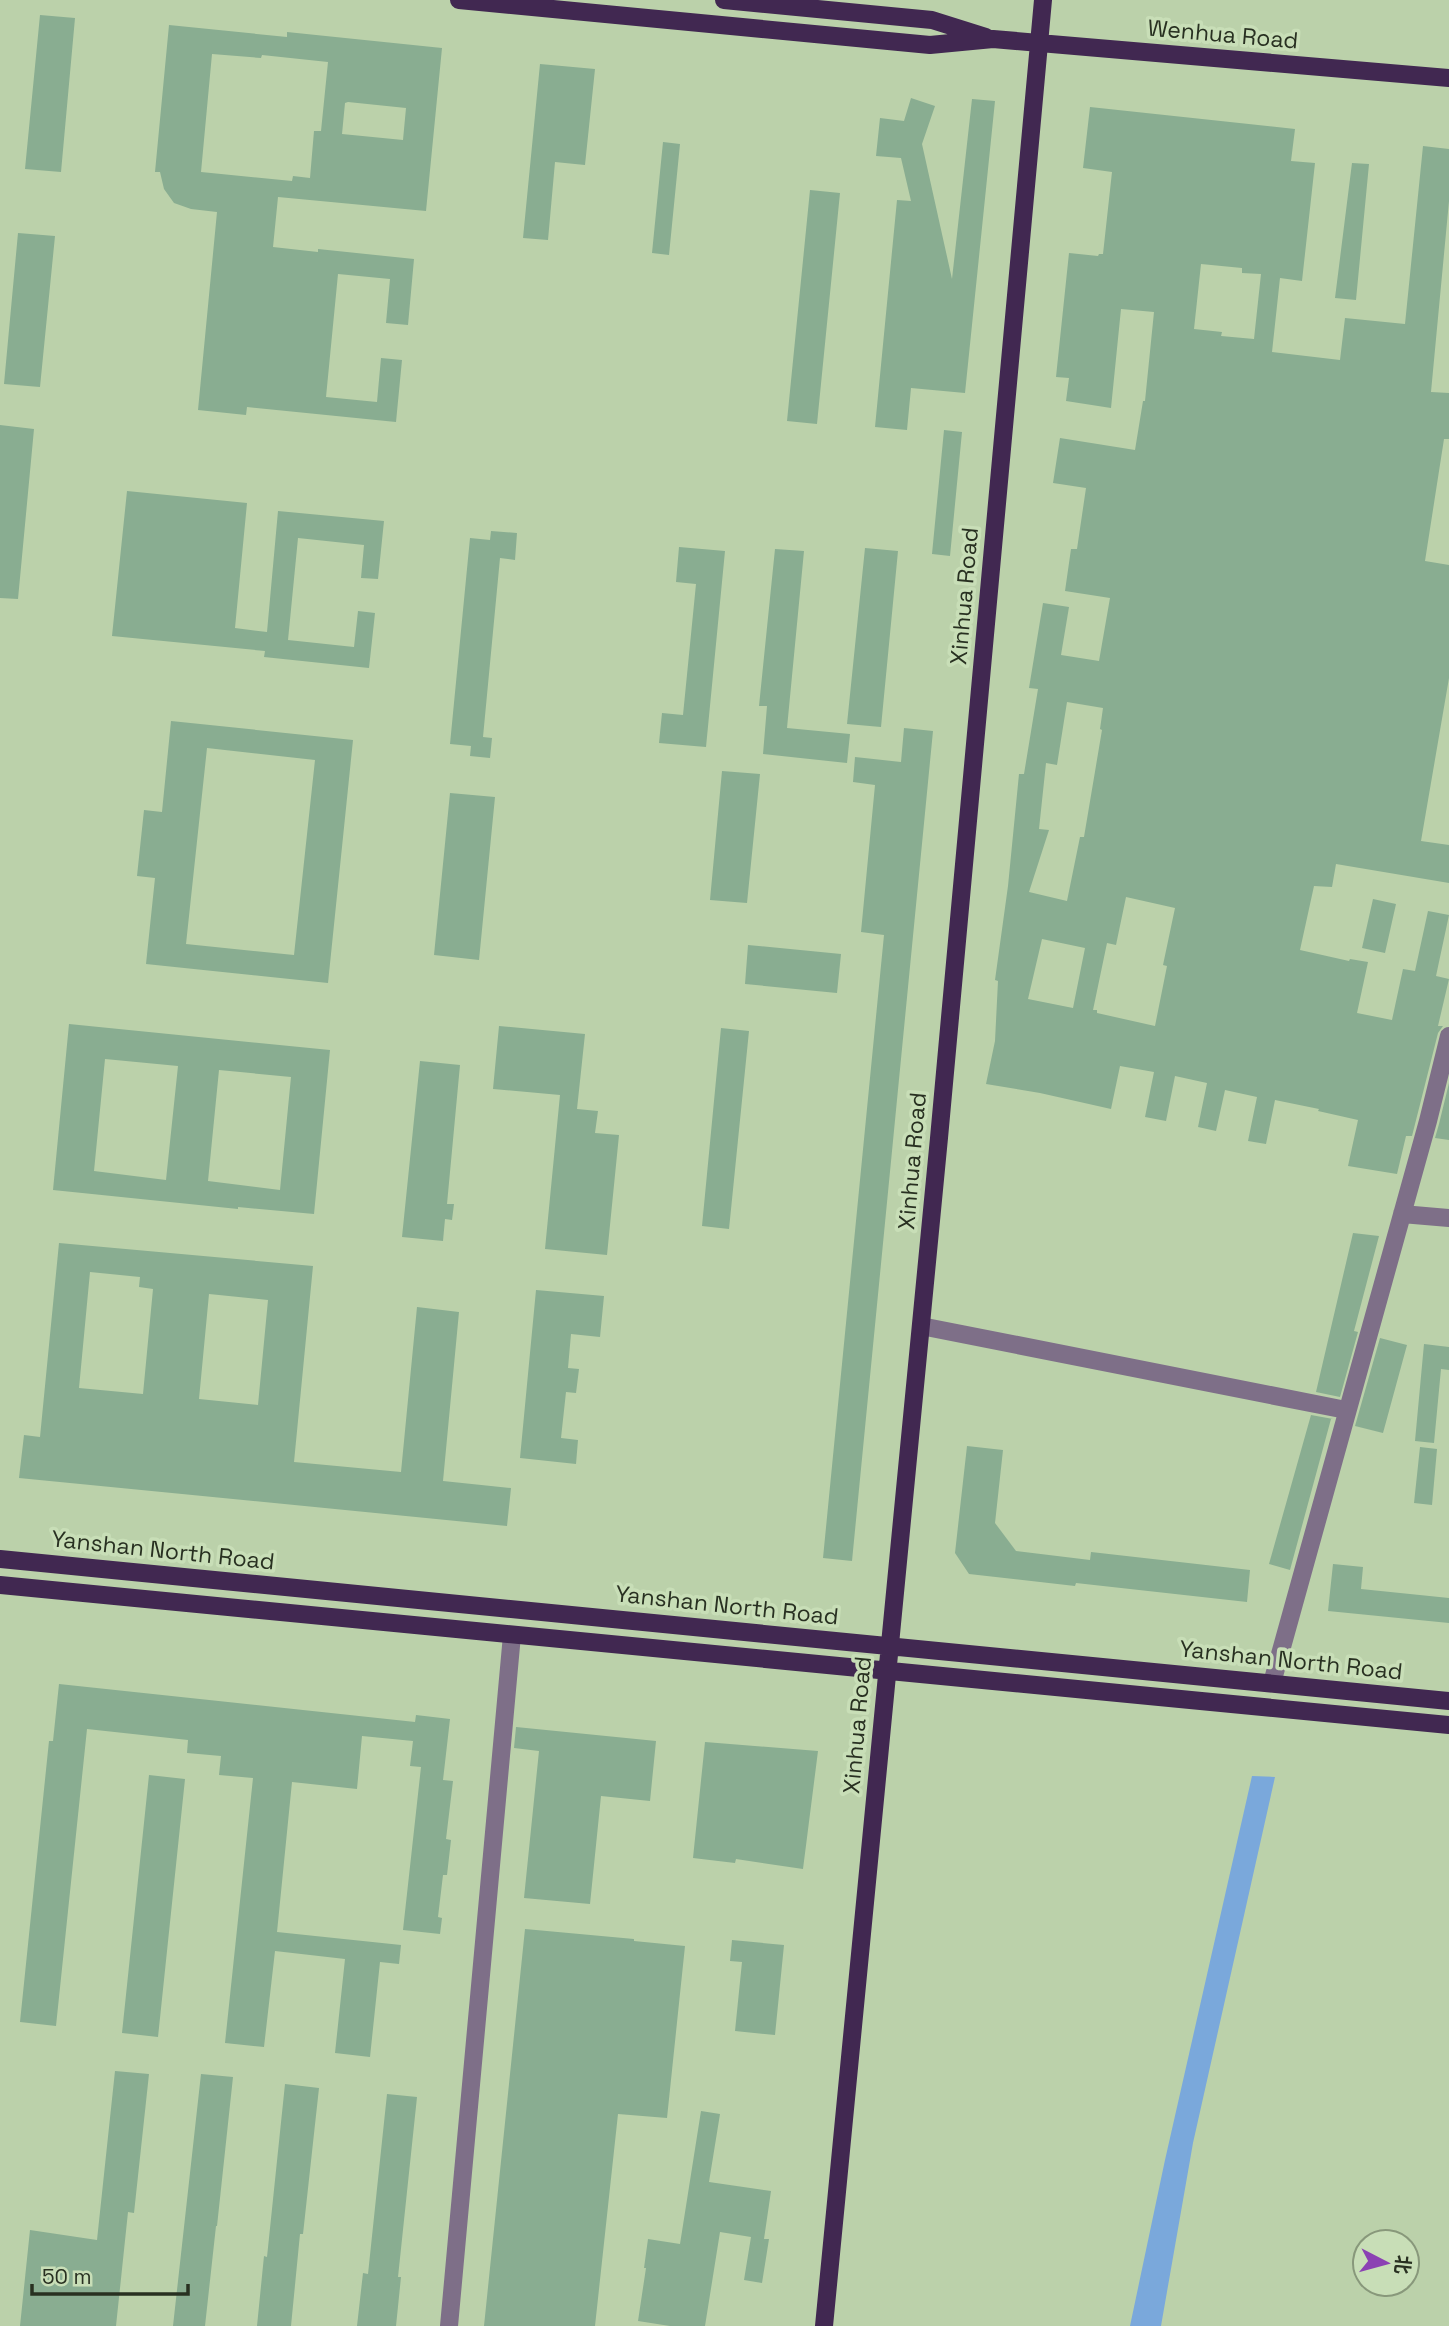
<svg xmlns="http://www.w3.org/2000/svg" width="1449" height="2326" font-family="'Space Grotesk','Noto Sans SC',sans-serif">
<rect width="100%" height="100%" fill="#bbd1aa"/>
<path fill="#7aa8db" d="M1252,1776L1275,1777L1193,2143L1161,2326H1130L1165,2160Z"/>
<path fill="#89ad91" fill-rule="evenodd" d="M40,15L75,18L61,172L25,169Z
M169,25L287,37V32L442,48L426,211L278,197L273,247L318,252V249L414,259L408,325L386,323L390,279L338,274L326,397L377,402L381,358L402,360L396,422L247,407L246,415L198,410L217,212L191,209L174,203L164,189L160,172H155ZM212,54L261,58L262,55L328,62L321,131H314L310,178L293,176L292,181L201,172ZM348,102L406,108L403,140L342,134L345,103Z
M540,64L595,69L585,165L555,162L548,240L523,238Z
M911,98L935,106L922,144L952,279L972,99L995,101L965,393L911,388L907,430L875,427L897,200L911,201L901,158L876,156L880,118L904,121Z
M1090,107L1295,129L1291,161L1315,163L1302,281L1280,278L1272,352L1340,360L1345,318L1405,324L1423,146L1449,149V201L1431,392L1449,393V439H1444L1425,561L1449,565V678L1421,841L1449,845V883L1336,864L1332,887L1314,886L1300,950L1349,961L1350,959L1368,962L1357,1013L1392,1020L1403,969L1415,971L1428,911L1449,915L1436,976L1449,979L1438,1026H1443L1438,1033L1412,1136H1406L1397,1174L1348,1166L1358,1120L1318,1111L1319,1109L1275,1100L1266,1144L1248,1141L1257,1097L1225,1090L1216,1131L1198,1127L1207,1083L1175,1076L1166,1121L1145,1117L1154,1072L1120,1066L1111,1109L1040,1093L986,1084L995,1041L998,981L995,980L1008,886L1019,774H1024L1038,689L1029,688L1043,603L1069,607L1061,655L1099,661L1110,598L1065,591L1071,549H1077L1086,488L1053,483L1060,438L1135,450L1143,401H1145L1154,312L1121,309L1111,408L1066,401L1069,378L1056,377L1069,253L1098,256L1099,254H1103L1112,172L1083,168ZM1201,264L1242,268V273L1261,274L1254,339L1221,336L1222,332L1194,329ZM1067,702L1103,708L1100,729L1102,730L1084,837H1080L1067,901L1029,892L1049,830L1039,829L1046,763L1057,765ZM1126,897L1175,908L1163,965L1167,966L1155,1026L1097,1013V1010H1093L1107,943L1116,945ZM1042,939L1085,948L1073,1008L1028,999Z
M663,142L680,144L669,255L652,253Z
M1352,163L1369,164L1356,300L1335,298Z
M810,190L840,193L817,424L787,421Z
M18,233L55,236L40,387L4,384Z
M0,425L34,429L18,599L0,598Z
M944,430L962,432L950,556L932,554Z
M127,491L247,503L235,628L267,632L278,511L384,521L378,579L361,578L364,545L298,538L288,640L354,647L358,611L375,613L369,668L264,657L265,651L112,636Z
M491,531L517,533L515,560L500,558L483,737L492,738L490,758L470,756L471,746L450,744L470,538L490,540Z
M679,547L725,551L706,747L659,743L662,713L683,715L696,584L676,582Z
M865,548L898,551L881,727L847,724Z
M775,549L804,551L787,728L850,734L847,763L763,754L767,706H759Z
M171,721L353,740L328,983L146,964L155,878L137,876L144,810L162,812ZM207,748L315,760L294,955L186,944Z
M904,728L933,731L852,1561L823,1558L884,935L861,932L875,785L853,782L855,757L901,762Z
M722,771L760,774L747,903L710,900Z
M450,793L495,797L479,960L434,955Z
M1373,899L1396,904L1385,953L1362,948Z
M748,945L841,954L837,993L745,984Z
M69,1024L330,1050L314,1214L238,1207V1209L53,1190ZM105,1059L178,1066L166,1180L94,1171ZM219,1070L291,1077L280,1190L208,1181Z
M499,1026L585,1034L577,1109L598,1111L595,1133L619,1135L607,1255L545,1249L560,1095L493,1089Z
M721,1028L749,1031L729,1229L702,1226Z
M420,1061L460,1065L447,1204H454L452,1220L445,1219L443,1241L402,1237Z
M1449,1083V1140L1435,1138L1439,1124Z
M1353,1233L1379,1236L1354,1331L1358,1332L1340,1397L1316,1392Z
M59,1243L313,1266L294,1462L401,1472L417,1307L459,1312L443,1481L511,1488L507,1526L19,1478L24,1435L40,1437ZM90,1272L140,1277L139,1287L153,1289L143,1394L79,1388ZM209,1294L268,1300L258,1405L199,1399Z
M536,1290L604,1296L600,1337L571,1334L568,1368L579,1369L576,1393L566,1392L561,1438L578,1440L576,1464L520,1458Z
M1380,1338L1407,1345L1383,1433L1355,1426Z
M1424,1344L1449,1347V1370L1441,1369L1434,1443L1415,1441Z
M1311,1415L1333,1419H1331L1290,1570L1269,1564Z
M967,1446L1003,1450L995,1523L1016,1551L1090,1560L1091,1552L1250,1570L1247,1602L1076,1583L1075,1586L969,1574L955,1553Z
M1420,1447L1437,1449L1432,1505L1414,1503Z
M1333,1564L1363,1567L1361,1589L1449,1598V1623L1328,1611Z
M59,1684L415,1722L416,1715L450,1719L443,1780L453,1781L446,1839L451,1840L447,1875H443L438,1917L442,1918L440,1934L403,1930L421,1767L410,1766L413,1741L362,1736L357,1789L292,1782L277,1932L401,1945L399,1964L380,1962L370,2057L335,2053L345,1959L275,1951L264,2047L225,2043L253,1778L219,1775L221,1756L187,1753L188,1740L87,1729L56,2026L20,2022L49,1741H53Z
M516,1727L656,1741L650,1801L601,1796L590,1904L524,1898L539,1751L514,1748Z
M705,1742L818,1751L803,1869L736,1859L735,1863L693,1858Z
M149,1775L185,1779L158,2037L122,2033Z
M525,1929L634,1939V1941L685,1946L667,2118L618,2114L595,2326H484Z
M732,1940L784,1945L775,2035L735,2031L742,1962L730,1961Z
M115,2071L149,2074L134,2213L128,2212L116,2326H20L30,2230L97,2240Z
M201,2074L233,2077L217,2226H216L205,2326H173Z
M285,2084L319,2088L303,2234H300L291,2326H257L264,2256L267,2257Z
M387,2094L417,2097L398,2277H401L396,2326H357L363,2273L368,2274Z
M701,2111L720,2114L709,2182L771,2191L764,2239H769L762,2283L744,2280L751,2237L720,2232L705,2326H670L638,2321L646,2268H644L648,2239L680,2244Z"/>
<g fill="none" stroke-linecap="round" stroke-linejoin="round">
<path stroke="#7e6f88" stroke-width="18" d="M1402,1214L1449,1218
M921,1326L1346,1410
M1272,1683L1428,1121L1449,1036
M449,2326L512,1635"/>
<path stroke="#412851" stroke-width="18" d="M459,0L930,45L993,39L1449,78
M724,0L932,20L986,37
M0,1559L1449,1701
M0,1585L1449,1725
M824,2326L939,1138L1043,0"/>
</g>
<g text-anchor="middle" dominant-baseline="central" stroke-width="7" stroke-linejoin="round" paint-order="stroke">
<g font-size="23" fill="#283021" stroke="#c8deb7">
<text transform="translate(1223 34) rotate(5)">Wenhua Road</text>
<text transform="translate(964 596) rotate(-85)">Xinhua Road</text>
<text transform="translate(912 1161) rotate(-85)">Xinhua Road</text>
<text transform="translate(163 1550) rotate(6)">Yanshan North Road</text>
<text transform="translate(727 1605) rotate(6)">Yanshan North Road</text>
<text transform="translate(1291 1660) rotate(6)">Yanshan North Road</text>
<text transform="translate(857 1725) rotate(-85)">Xinhua Road</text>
</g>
</g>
<g transform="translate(1386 2263) rotate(96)"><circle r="33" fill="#c8deb7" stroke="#88987b" stroke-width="2"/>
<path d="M0-5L12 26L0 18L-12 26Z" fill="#8b41b3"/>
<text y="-10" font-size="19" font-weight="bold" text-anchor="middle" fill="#283021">北</text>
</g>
<path d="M32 2284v10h156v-10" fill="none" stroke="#283021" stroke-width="3.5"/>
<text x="42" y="2284" font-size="21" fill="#283021" stroke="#c8deb7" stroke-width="5" paint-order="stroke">50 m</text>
</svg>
